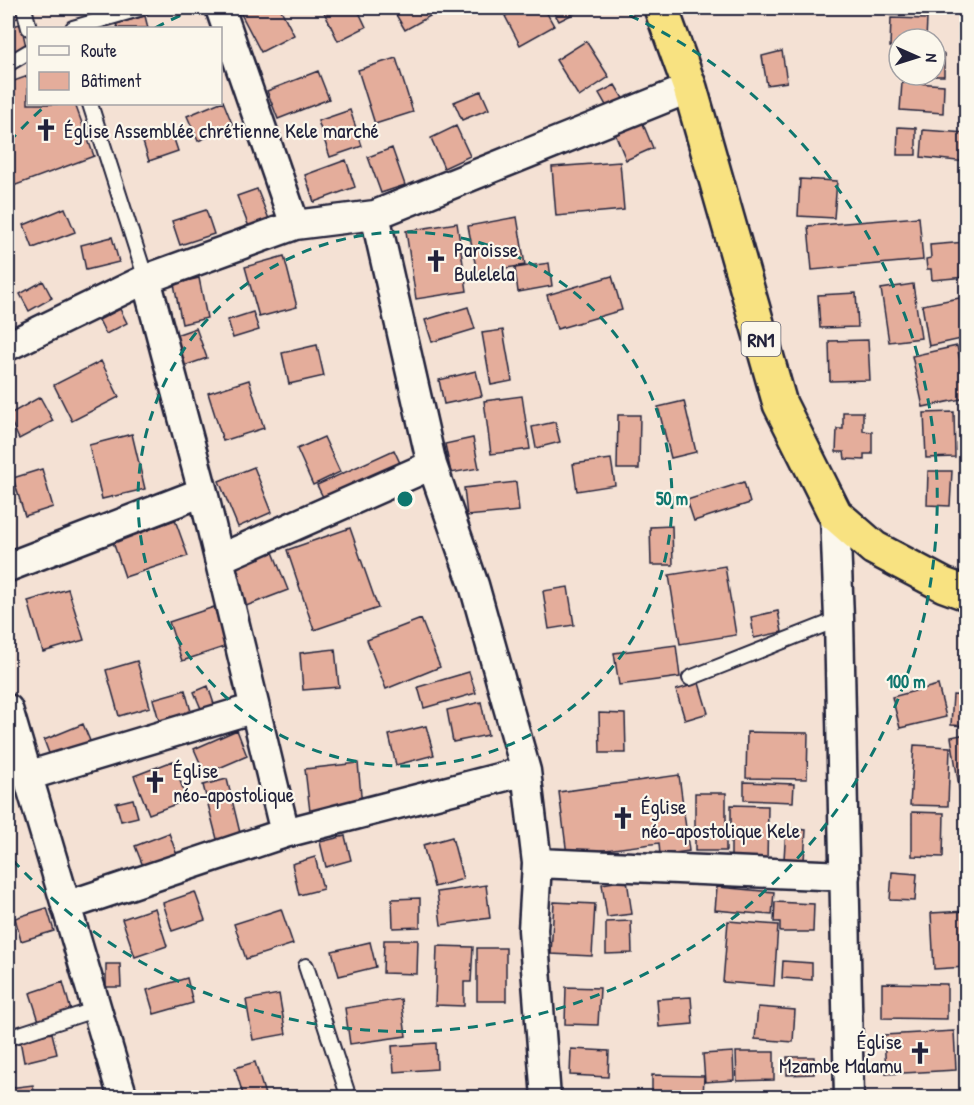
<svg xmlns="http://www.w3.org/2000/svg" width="974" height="1105" font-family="'Patrick Hand',sans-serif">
<rect width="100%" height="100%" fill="#f4e1d4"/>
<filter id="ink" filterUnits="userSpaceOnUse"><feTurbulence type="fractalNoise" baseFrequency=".0167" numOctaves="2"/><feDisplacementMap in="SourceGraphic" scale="12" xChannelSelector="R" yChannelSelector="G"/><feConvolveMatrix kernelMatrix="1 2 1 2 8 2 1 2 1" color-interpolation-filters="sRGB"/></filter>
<g filter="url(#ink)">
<path fill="#e4ad9b" stroke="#22223b" stroke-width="1.5" d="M8,8H17L19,18L8,20Z
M243,8H280L294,35L261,52L239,10Z
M322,8H357L366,27L338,41Z
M392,8H425L430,16L405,30Z
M521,8H544L554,26L520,45L505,16Z
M551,8H577L579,11L559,21Z
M890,8H944V13L890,15Z
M145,16L148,28H118L116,24Z
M891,18L927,19L926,39H899V47H890Z
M21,24L27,51L8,55V27Z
M586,41L609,77L579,97L556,60Z
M782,51L787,82L767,85L762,56Z
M935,54H944V76H903L935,75Z
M396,58L413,112L375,124L358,70Z
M318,71L329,99L278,119L267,91Z
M28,76V104H75L94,156L8,188V83Z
M902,82L944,85L943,113L900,110Z
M615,85L627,105L611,114L599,93Z
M481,91L489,109L462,120L454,102Z
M223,101L233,126L198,141L187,116Z
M350,110L362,146L330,157L318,121Z
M641,119L653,148L626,160L614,131Z
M456,126L470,156L444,168L431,138Z
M898,127L916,128V155H897Z
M171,130L178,151L149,161L142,139Z
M923,130L966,133V162L921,157Z
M392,148L405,185L381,193L368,157Z
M346,160L355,187L314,202L305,175Z
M620,162L624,210L556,216L552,167Z
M800,179L837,181L834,218L798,216Z
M257,189L269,219L249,227L237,196Z
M65,208L75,232L33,248L24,225Z
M206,210L214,234L180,245L172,221Z
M517,217L525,265L477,273L468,226Z
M919,217L923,260L812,270L808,226Z
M457,223L467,291L416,299L406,231Z
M112,237L119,262L86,270L81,245Z
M966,242V277L932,280L931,269H927L926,259L931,258L930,245Z
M284,256L297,307L259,317L245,267Z
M549,263L552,286L518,292L515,268Z
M612,276L622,310L557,329L547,295Z
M199,278L207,318L182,324L174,284Z
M43,281L52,298L29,311L20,294Z
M913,284L921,338L889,342L881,289Z
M856,293L858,327L820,328L818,295Z
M965,297L966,338L929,346L922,305Z
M468,307L475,329L432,342L425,320Z
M120,309L127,323L106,334L99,320Z
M253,312L259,330L233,338L228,320Z
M196,328L207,358L181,367L170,337Z
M503,330L512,381L491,385L482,333Z
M868,340L870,380L830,381L829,341Z
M317,345L324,376L289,384L282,353Z
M957,346L966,389V398L923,407L912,356Z
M101,361L119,397L72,421L54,385Z
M476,371L482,396L444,404L439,380Z
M249,380L264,428L223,441L208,393Z
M522,396L530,449L491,454L484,401Z
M40,397L53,421L19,439L8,415Z
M684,401L696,452L671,458L658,407Z
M843,412H863V431L872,432V454H864V460L845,459L844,452H836L837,429H843Z
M954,412L955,457L926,458L924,413Z
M618,415H640L639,469H617Z
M555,422L560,442L536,448L532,427Z
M132,434L145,489L102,499L89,445Z
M324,437L340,472L313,485L297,449Z
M473,438L479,468L451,473L445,444Z
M394,450L400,463L324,499L317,485Z
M611,459L615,485L577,491L573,464Z
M254,467L272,512L238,527L219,481Z
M42,469L53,507L25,516L13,478Z
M928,471H952L950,506L927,505Z
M516,482L519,511L467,516L464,488Z
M744,482L750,503L694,521L687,500Z
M175,520L188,556L125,577L113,542Z
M672,526L673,565H651L650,527Z
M350,528L378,608L314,630L287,550Z
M273,552L288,590L246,606L231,569Z
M725,566L736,635L680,644L669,575Z
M568,587L574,625L549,629L543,591Z
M68,589L84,640L43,652L28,601Z
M214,607L227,646L182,661L169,622Z
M778,611L782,632L754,638L751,617Z
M421,619L440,667L386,689L367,640Z
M676,645L680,677L619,685L614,653Z
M335,649L339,687L303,690L300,653Z
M137,661L150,707L119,716L106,670Z
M469,672L476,693L424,708L418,687Z
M699,683L708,713L685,720L676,690Z
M938,685L946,717L900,728L892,697Z
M208,686L215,707L202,711L194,692Z
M185,690L192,715L160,724L153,699Z
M953,695L966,696V726L951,725Z
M481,702L488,735L453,742L447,710Z
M599,713L625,714L626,753H600Z
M83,724L93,748L53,764L44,740Z
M426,726L434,755L396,765L389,735Z
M237,730L247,756L205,774L194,749Z
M747,732L808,733L807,779L746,778Z
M966,734V798L961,799L951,737Z
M914,745L950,747L948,806L910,805Z
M173,761L187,800L149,814L134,776Z
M358,763L362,806L310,812L305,769Z
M679,775L689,851L660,855L659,843L567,855L559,792Z
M227,779L241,837L218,843L203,785Z
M744,782L794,784L793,802L744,800Z
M695,793H726V851H695Z
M133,799L138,817L121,821L116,803Z
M731,805L768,806L767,863L731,862Z
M912,812L944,813L943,857L912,856Z
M786,828L806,830L804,860L784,859Z
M169,833L178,858L145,871L135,846Z
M345,836L351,860L326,867L320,842Z
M452,837L463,879L434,887L423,845Z
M315,857L323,889L299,895L292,864Z
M892,872L917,874L915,901L890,900Z
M627,880L632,914L607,917L602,884Z
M486,885L490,918L441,925L437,892Z
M717,887L774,892L772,915L715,910Z
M195,892L205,920L172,931L163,903Z
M420,898V927L393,928L392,899Z
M554,902L595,904L592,956L551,954Z
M775,902L814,904L813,932H780V922H774Z
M47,908L54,931L21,941L15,918Z
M155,908L167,946L135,957L122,919Z
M281,909L293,944L246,959L234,924Z
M966,911V967L934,969L931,913Z
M631,921L632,953L606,954V922Z
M728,921L778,925L774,986L723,982Z
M384,940H418L417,974L383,973Z
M370,942L376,967L339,976L332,951Z
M437,946L473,947L471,982H464V1006L435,1005Z
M477,948H506V1001H477Z
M783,961L812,963V980L782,978Z
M106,964H120L121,987H106Z
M187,978L193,1003L154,1014L147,990Z
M63,982L71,1011L39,1021L30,993Z
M882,983L947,984V1019L882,1018Z
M566,987L600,988L598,1025L565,1024Z
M279,994L286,1034L253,1040L246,1000Z
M691,997L693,1024L659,1027L657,999Z
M401,999L406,1036L350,1044L345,1008Z
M758,1007L795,1010L793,1042L755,1039Z
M954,1031L956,1070L886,1074L884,1035Z
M52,1033L57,1054L24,1062L20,1040Z
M436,1043L437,1069L394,1072L392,1046Z
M571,1049L609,1051L608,1077L570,1075Z
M733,1052L734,1080L705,1082L703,1054Z
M736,1052H774V1080L737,1081Z
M787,1057H814V1074L787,1075Z
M255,1062L266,1098H244L235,1068Z
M652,1075L704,1076L703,1098H652Z
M33,1085L35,1098H10L9,1088Z
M731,1090L765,1092V1098H730Z
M794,1094L828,1096V1098H794Z"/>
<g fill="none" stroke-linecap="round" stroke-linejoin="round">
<g stroke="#22223b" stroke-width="18">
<path id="lane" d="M24,8L29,28
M73,28L142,8
M8,64L28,52
M90,104L146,279
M690,678L839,619
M306,966L349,1098
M8,1038L97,1009"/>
</g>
<g stroke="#22223b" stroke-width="33">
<path id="street" d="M220,8L295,225
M375,215L432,465L474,585L526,771L537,863L533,930L546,1098
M146,279L203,492L285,833
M8,346L146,279L295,225L375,215L690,88
M835,514L839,619L849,1098
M219,559L432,465
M8,567L203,492
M8,709L123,1098
M27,776L255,708
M537,863L845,876
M66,906L285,833L526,771"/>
</g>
<g stroke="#22223b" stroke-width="38">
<path id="highway" d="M661,8L690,88L780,404L835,514L874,548L944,585L966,593"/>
</g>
<use href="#lane" stroke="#fbf7ec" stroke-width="14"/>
<use href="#street" stroke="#fbf7ec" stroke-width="28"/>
<use href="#highway" stroke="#f8e281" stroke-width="33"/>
</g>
</g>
<g fill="none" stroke="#0f766e" stroke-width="3" stroke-dasharray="10 8">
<circle cx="405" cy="499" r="267"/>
<path d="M9 142A533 533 0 0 1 45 106M155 28A533 533 0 0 1 197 8M613 8A533 533 0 1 1 9 856"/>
</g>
<defs>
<g id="church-bare" transform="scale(1.8)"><path d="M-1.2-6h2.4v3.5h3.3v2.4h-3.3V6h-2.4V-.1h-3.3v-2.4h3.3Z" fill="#22223b" stroke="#fbf7ec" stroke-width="2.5" paint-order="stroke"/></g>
</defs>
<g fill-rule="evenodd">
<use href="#church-bare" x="46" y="130"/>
<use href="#church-bare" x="436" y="261"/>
<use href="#church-bare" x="155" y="782"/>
<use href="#church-bare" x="623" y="818"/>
<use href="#church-bare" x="920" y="1053"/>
</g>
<g text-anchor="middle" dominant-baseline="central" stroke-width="4.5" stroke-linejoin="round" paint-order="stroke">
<rect fill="#fbf7ec" stroke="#636270" stroke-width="1.5" x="741.5" y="322" width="39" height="34" rx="4.5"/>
<g font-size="20" font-weight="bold" fill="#22223b">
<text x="761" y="339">RN1</text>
</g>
<g font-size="21" fill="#22223b" stroke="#fbf7ec" text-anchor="start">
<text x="64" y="130">Église Assemblée chrétienne Kele marché</text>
<text x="454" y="249">Paroisse<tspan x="454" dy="24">Bulelela</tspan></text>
<text x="173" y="770">Église<tspan x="173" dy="24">néo-apostolique</tspan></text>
<text x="641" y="806">Église<tspan x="641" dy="24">néo-apostolique Kele</tspan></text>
<text x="902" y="1041" text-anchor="end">Église<tspan x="902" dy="24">Mzambe Malamu</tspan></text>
</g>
</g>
<circle cx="405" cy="499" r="9" fill="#0f766e" stroke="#fbf7ec" stroke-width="3"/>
<g font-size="18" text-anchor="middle" font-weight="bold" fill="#0f766e" stroke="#fbf7ec" stroke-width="4.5" stroke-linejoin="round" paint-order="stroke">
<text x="672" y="505">50 m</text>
<text x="906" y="688">100 m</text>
</g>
<rect width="974" height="1105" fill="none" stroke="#fbf7ec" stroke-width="30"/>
<rect x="15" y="15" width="944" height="1075" fill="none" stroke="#22223b" stroke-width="2" filter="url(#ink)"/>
<rect x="27" y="27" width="195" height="78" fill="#fbf7ec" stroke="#a4a2a5" stroke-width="1.5"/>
<rect x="39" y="46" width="30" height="9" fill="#fbf7ec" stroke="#a4a2a5" stroke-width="1.5"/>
<text x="81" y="57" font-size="18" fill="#22223b">Route</text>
<rect x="39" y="72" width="30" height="18" fill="#e4ad9b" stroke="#a4a2a5" stroke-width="1.5"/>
<text x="81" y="87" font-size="18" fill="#22223b">Bâtiment</text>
<g transform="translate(917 57) rotate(93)"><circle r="28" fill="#fbf7ec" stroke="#a4a2a5" stroke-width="1.5"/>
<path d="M0-4.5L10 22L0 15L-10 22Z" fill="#22223b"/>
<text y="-9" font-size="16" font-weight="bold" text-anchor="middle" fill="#22223b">N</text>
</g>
</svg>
